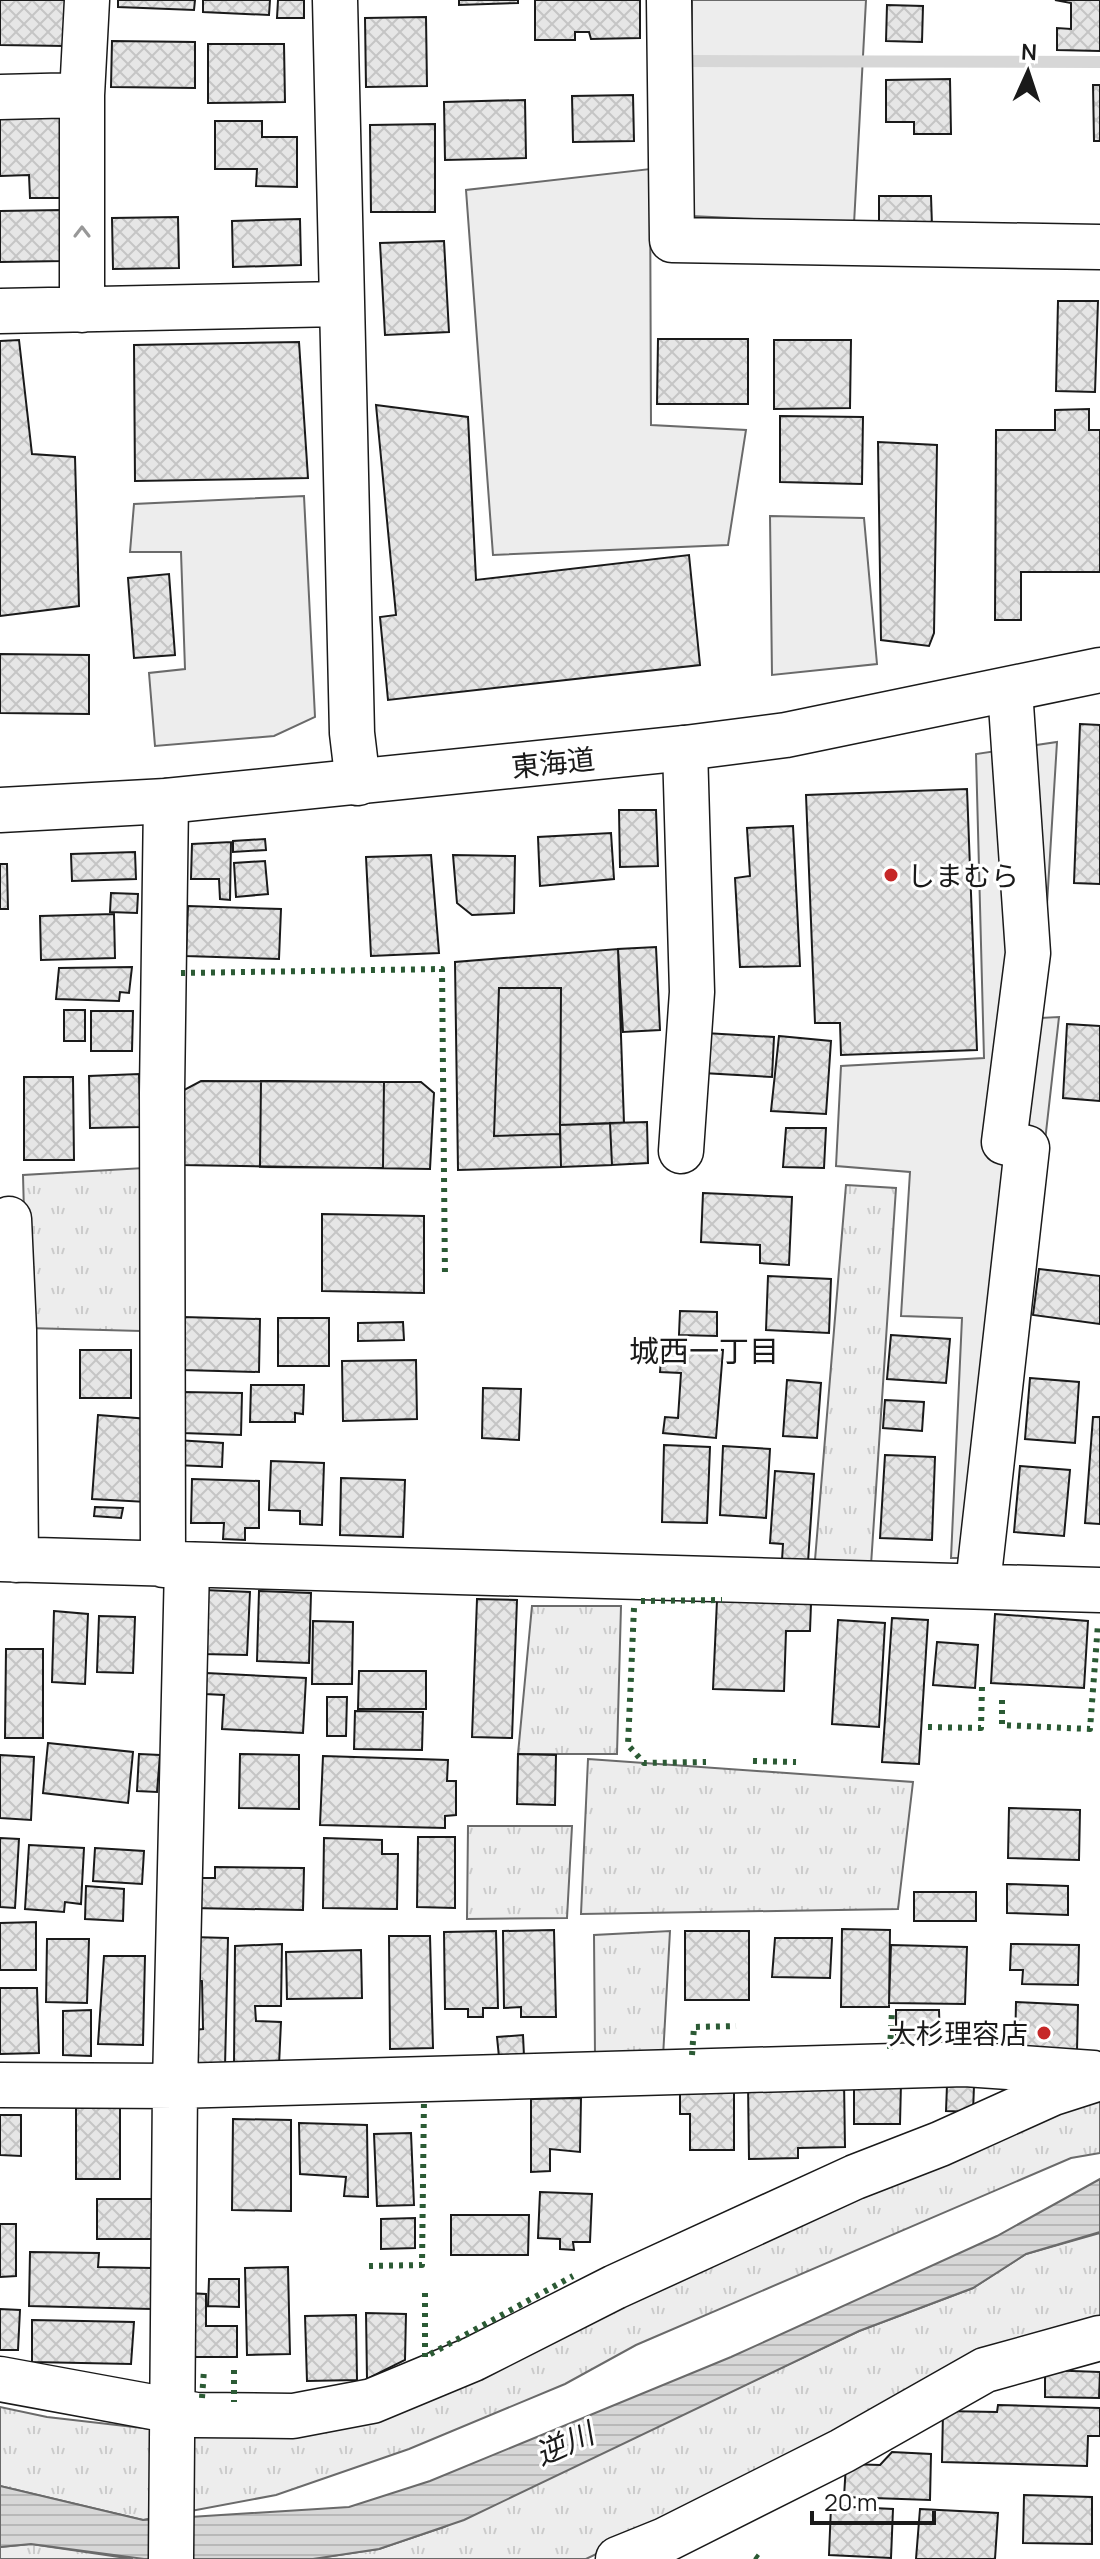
<svg xmlns="http://www.w3.org/2000/svg" width="1100" height="2559" font-family="Manrope,'Noto Sans JP',sans-serif">
<defs>
<pattern id="grass-tufts" width="24" height="20" patternUnits="userSpaceOnUse" patternTransform="scale(2)"><rect width="24" height="20" fill="#ededed"/><path d="M3 7l-1-3M5 7V3M7 7l1-3M15 17l-1-3M17 17v-4M19 17l1-3" fill="none" stroke="#cbcbcb"/></pattern>
<pattern id="water-rules" width="6" height="5" patternUnits="userSpaceOnUse" patternTransform="scale(2)"><rect width="6" height="5" fill="#d7d7d7"/><path d="M0 2.5h6" fill="none" stroke="#b8b8b8"/></pattern>
<pattern id="building-cross-hatch" width="8" height="8" patternUnits="userSpaceOnUse" patternTransform="scale(2)"><rect width="8" height="8" fill="#e6e6e6"/><path d="M0 0l8 8M0 8l8-8" fill="none" stroke="#c5c5c5"/></pattern>
</defs>
<rect width="100%" height="100%" fill="#fff"/>
<path fill="url(#grass-tufts)" stroke="#6a6a6a" stroke-width="2" d="M144,1168L141,1331L27,1328L23,1175Z
M846,1185L896,1188L871,1565L815,1560Z
M532,1606H621L617,1754H518Z
M588,1759L913,1782L898,1909L581,1914Z
M468,1826H572L567,1918L467,1919Z
M670,1931L663,2057L595,2056L594,1935Z
M1100,2097V2153L1071,2158L636,2345L565,2384L409,2449L276,2495L143,2520L0,2486V2407L47,2417L195,2434L313,2429L864,2191Z
M1100,2233V2316L1067,2328L586,2559H242L325,2557L379,2549L444,2527L859,2331L973,2288L1026,2254Z
M31,2544L133,2559H0V2547Z"/>
<path fill="#ededed" stroke="#6a6a6a" stroke-width="2" d="M692,0H866L854,224L691,216Z
M650,169L651,425L746,430L728,545L493,555L466,190Z
M304,496L315,717L274,736L155,746L149,673L185,669L181,552H130L134,504Z
M770,516L864,518L877,664L772,675Z
M1057,742L1040,1018L1059,1017L998,1558H951L962,1318L901,1316L910,1172L836,1166L841,1066L984,1058L976,754Z"/>
<path fill="url(#water-rules)" stroke="#6a6a6a" stroke-width="2" d="M1100,2179V2232L1026,2254L973,2288L859,2331L464,2520L379,2549L313,2559H144L31,2544L0,2547V2486L143,2520L349,2507L430,2481L731,2357L997,2236Z"/>
<g fill="none" stroke-linecap="round" stroke-linejoin="round">
<path stroke="#d7d7d7" stroke-width="12" d="M687,61L1100,62"/>
</g>
<path fill="url(#building-cross-hatch)" stroke="#1a1a1a" stroke-width="2" d="M0,0H65L64,46L0,45Z
M118,0H195L194,10L118,7Z
M203,0H270L269,15L203,12Z
M278,0H304V18H277Z
M459,0H518V3L459,5Z
M535,0H640V38L591,39L589,32H575V40H535Z
M1055,0H1100V51L1057,50V28L1071,29V3Z
M887,5L923,6L922,42L886,41Z
M426,17L427,86L366,87L365,18Z
M112,41L195,42V88L111,87Z
M208,44H284L285,102L208,103Z
M950,79L951,134H914V122H886V80Z
M1093,85H1100V141H1094Z
M633,95L634,141L573,142L572,96Z
M525,100L526,158L445,160L444,102Z
M60,113L62,198H30L29,175L0,176V115Z
M215,121H262V137H297V187L256,186L257,169H215Z
M435,124V212H371L370,125Z
M879,196H931L932,226H879Z
M62,210L63,261L0,262V211Z
M178,217L179,268L113,269L112,218Z
M300,219L301,265L233,267L232,221Z
M444,241L449,332L385,335L380,243Z
M1058,301H1098L1095,392L1056,391Z
M658,339H748V404H657Z
M19,340L32,454L75,457L79,606L0,616V341Z
M774,340H851L850,408L774,409Z
M299,342L308,478L135,481L134,345Z
M376,405L468,417L476,580L689,555L700,665L388,700L380,617L396,615Z
M1089,409V430H1100V572H1021V620H995L996,430H1055V410Z
M780,416L863,417L862,484L780,482Z
M878,442L937,445L934,633L929,646L881,640Z
M169,574L175,655L134,658L128,578Z
M0,654L89,655V714L0,713Z
M1080,724L1100,725V884L1074,883Z
M967,789L977,1050L841,1055L840,1023H815L806,795Z
M619,810H656L658,866L620,867Z
M793,826L800,966L740,967L735,878L750,876L747,828Z
M611,833L614,879L540,886L538,837Z
M265,839L266,850L233,852V841Z
M231,842L230,900L220,899L219,879H191L192,844Z
M135,852L136,879L72,881L71,854Z
M431,855L439,953L371,956L366,857Z
M453,855L515,856L514,913L472,915L457,903Z
M265,861L268,894L236,897L234,863Z
M0,864H7L8,909H0Z
M111,893L138,894L137,913L110,912Z
M188,906L281,909L279,959L186,956Z
M114,914L115,958L41,960L40,916Z
M656,947L660,1030L623,1032L618,949Z
M618,949L624,1123L560,1125L561,988H499L494,1136L560,1134L561,1167L458,1170L455,962Z
M132,967L129,993L120,992L119,1001L56,999L59,968Z
M499,988H561L560,1134L494,1136Z
M64,1010H85V1041H64Z
M91,1011H133L132,1051H91Z
M1067,1024L1100,1026V1101L1063,1098Z
M705,1033L774,1037L772,1077L703,1073Z
M779,1036L831,1041L826,1114L771,1111Z
M139,1074L141,1127L90,1128L89,1076Z
M24,1077H73L74,1160H24Z
M201,1081L421,1082L434,1093L430,1169L181,1165L182,1091Z
M261,1081L384,1082L383,1168L260,1167Z
M647,1122L648,1163L612,1165L610,1123Z
M610,1123L612,1165L561,1167L560,1125Z
M786,1128H826L824,1168L783,1167Z
M703,1193L792,1197L789,1265L760,1263V1245L701,1242Z
M322,1214L424,1216V1293L322,1291Z
M1039,1269L1100,1276V1324L1033,1315Z
M768,1276L831,1279L829,1333L766,1330Z
M680,1311L717,1312V1336L679,1335Z
M183,1317L260,1319L259,1372L182,1370Z
M278,1318H329V1366H278Z
M403,1322L404,1340L358,1341V1323Z
M891,1335L950,1339L946,1383L887,1379Z
M662,1346L723,1350L716,1438L663,1433L665,1417L678,1418L681,1373L660,1372Z
M80,1350H131V1398H80Z
M416,1360L417,1419L343,1421L342,1361Z
M1030,1378L1079,1382L1075,1443L1025,1439Z
M787,1380L821,1383L817,1438L783,1436Z
M251,1385H304L303,1414L295,1413V1422H250Z
M483,1388L521,1389L519,1440L482,1438Z
M183,1392L242,1393L241,1435L182,1433Z
M885,1400L924,1402L922,1431L883,1428Z
M98,1415L149,1419L147,1502L92,1499Z
M1093,1417H1100V1524L1085,1523Z
M176,1440L223,1443L222,1467L175,1465Z
M664,1445L710,1447L707,1523L662,1522Z
M723,1446L770,1449L766,1518L720,1515Z
M885,1455L935,1457L932,1540L880,1538Z
M271,1461L324,1463L322,1525L300,1524V1511L269,1510Z
M1020,1466L1070,1470L1064,1536L1014,1532Z
M775,1471L814,1474L808,1562L782,1560L783,1544L770,1543Z
M341,1478L405,1480L403,1537L340,1535Z
M192,1479L259,1481V1528H245V1540L223,1539L224,1523H191Z
M95,1507L123,1508L121,1518L94,1516Z
M204,1590L250,1592L247,1655L202,1654Z
M259,1591L311,1593L309,1663L257,1661Z
M477,1599L517,1600L512,1738L472,1737Z
M717,1600L811,1604L810,1631H786L784,1691L713,1689Z
M54,1611L88,1614L85,1684L52,1682Z
M995,1614L1088,1621L1084,1688L991,1683Z
M99,1616L135,1617L133,1673L97,1672Z
M892,1618L928,1620L919,1764L882,1762Z
M838,1620L885,1623L879,1727L832,1724Z
M313,1621L353,1622L352,1684H312Z
M937,1642L978,1645L975,1688L933,1685Z
M6,1649H43V1738H5Z
M359,1671H426V1709H358Z
M206,1673L306,1678L303,1733L222,1729L224,1695L205,1694Z
M327,1697H347L346,1736H327Z
M355,1711L423,1712L422,1750L354,1749Z
M48,1743L133,1752L128,1803L43,1793Z
M139,1754L160,1755L157,1792L137,1791Z
M240,1754L299,1755V1809L239,1808Z
M518,1754L556,1755L555,1805L517,1804Z
M0,1755L34,1757L31,1820L0,1818Z
M323,1756L448,1760L447,1781H456V1815L445,1816V1828L320,1825Z
M1009,1808L1080,1810L1079,1860L1008,1858Z
M418,1837H455V1908L417,1907Z
M0,1838L19,1839L15,1908L0,1907Z
M324,1838L382,1840V1854H398L397,1909L323,1908Z
M29,1845L84,1848L81,1904L65,1902L64,1912L25,1909Z
M95,1848L144,1851L142,1884L93,1881Z
M215,1867L304,1868L303,1910L192,1908V1878H215Z
M1007,1884L1068,1886V1915L1007,1913Z
M86,1886L124,1889L123,1921L85,1919Z
M914,1892H976V1921H914Z
M36,1922V1970H0V1923Z
M842,1929L890,1930L889,2007H841Z
M554,1930L556,2017H521V2007L504,2008L503,1931Z
M496,1931L498,2008H483V2017H468V2009H445L444,1932Z
M685,1931H749V2000H685Z
M389,1936H430L433,2048L390,2049Z
M191,1937L228,1938L225,2067L184,2068V2031L203,2029L202,1981L190,1979Z
M775,1938H832L830,1978L772,1977Z
M47,1939H89L87,2003L46,2002Z
M282,1944L281,2006H255L256,2021L281,2022L279,2065L234,2064L235,1946Z
M1011,1944L1079,1945L1078,1985L1022,1984L1023,1970H1010Z
M891,1945L967,1947L965,2004L889,2003Z
M361,1950L362,1998L287,1999L286,1952Z
M104,1956H145L143,2045L98,2044Z
M0,1988H37L39,2053L0,2054Z
M1016,2002L1078,2005L1077,2051L1015,2049Z
M91,2010V2056L63,2055V2011Z
M896,2010H939L940,2044L896,2045Z
M523,2035L524,2056L499,2057L497,2037Z
M844,2081L845,2147L798,2148V2158L749,2159L748,2082Z
M854,2083H901L900,2124H854Z
M947,2085L974,2086L973,2112L946,2111Z
M680,2089H734V2150H690V2114H680Z
M581,2098L580,2152L550,2149V2171L531,2172V2099Z
M76,2106L120,2107V2179H76Z
M0,2115H21V2156L0,2155Z
M233,2119L291,2120V2211L232,2210Z
M299,2123L367,2125L368,2197L344,2196L346,2177L300,2174Z
M411,2133L414,2205L377,2206L374,2134Z
M540,2192L592,2194L590,2242H573L574,2250L560,2249V2239L538,2238Z
M97,2199H156V2239H97Z
M451,2215H529L528,2255H451Z
M415,2218V2248L381,2249V2219Z
M0,2224H16V2276L0,2277Z
M30,2252L99,2253L98,2267L152,2268L151,2309L29,2306Z
M288,2267L290,2354L247,2355L245,2268Z
M209,2279H239V2307L208,2306Z
M187,2293L206,2294V2326H237V2357H187Z
M0,2309L20,2310L18,2350H0Z
M366,2313L406,2314L405,2360L367,2379Z
M356,2315L357,2380L307,2381L305,2316Z
M32,2320L134,2322L131,2364L32,2362Z
M1045,2370L1100,2372L1099,2398L1045,2397Z
M998,2405L1100,2408V2436H1088L1087,2466L942,2462L943,2411L997,2412Z
M892,2452L931,2454L930,2500L844,2497L846,2464L880,2465Z
M1024,2495L1092,2497V2544L1023,2543Z
M831,2506L893,2509L891,2558L829,2555Z
M920,2509L998,2513L995,2559H916Z"/>
<g fill="none" stroke-linecap="round" stroke-linejoin="round">
<g stroke="#1a1a1a" stroke-width="47">
<path id="minor" d="M335,0L352,733L358,783
M669,0L672,240L1100,247
M0,97L82,95
M82,310V95L87,0
M0,311L341,304
M681,1151L692,992L685,748
M9,1219L14,1330L16,1560
M0,1559L1100,1590
M163,1565L162,1093L166,801
M978,1584L1027,1148L1004,1142L1028,953L1010,690
M0,2085L175,2086L965,2064L1093,2073
M0,2379L196,2415L293,2416L372,2401L473,2359L615,2287L855,2177L940,2144L1053,2093L1100,2078
M171,2559L175,2086L187,1565
M618,2559L665,2540L842,2451L985,2370L1100,2338"/>
</g>
<g stroke="#1a1a1a" stroke-width="47">
<path id="major" d="M0,810L166,801L685,748L786,735L1100,670"/>
</g>
<use href="#minor" stroke="#fff" stroke-width="44"/>
<use href="#major" stroke="#fff" stroke-width="44"/>
<path stroke="#2b5a34" stroke-width="6" stroke-dasharray="4 6" stroke-linecap="butt" d="M181,973L442,969L445,1277
M641,1601L722,1600
M634,1608L628,1745L644,1763L706,1762
M1002,1700V1725L1090,1729L1098,1624
M928,1727L981,1728L982,1687
M753,1761L796,1762
M890,2049L892,2011
M692,2055L694,2027L736,2026
M369,2266L422,2265L424,2099
M425,2293V2357L573,2276
M234,2370V2402
M202,2398L204,2370
M755,2556L759,2559"/>
</g>
<defs><path id="oneway-chevron" d="M-2-3.5L2.5 0L-2 3.5" fill="none" stroke-width="1.6" stroke-linecap="round" stroke-linejoin="round" transform="scale(2)"/></defs>
<use stroke="#989898" href="#oneway-chevron" transform="translate(82 232) rotate(-90)"/>
<g fill="#c62828" stroke="#fff" stroke-width="3">
<circle cx="891" cy="875" r="8"/>
<circle cx="1044" cy="2033" r="8"/>
</g>
<g text-anchor="middle" dominant-baseline="central" stroke-width="6" stroke-linejoin="round" paint-order="stroke">
<g font-size="28" fill="#1a1a1a" stroke="#fff">
<text transform="translate(553 762) rotate(-6)">東海道</text>
</g>
<g font-size="28" fill="#1a1a1a" stroke="#fff" text-anchor="start">
<text x="907" y="875">しまむら</text>
<text x="1028" y="2033" text-anchor="end">大杉理容店</text>
</g>
<g font-size="30" fill="#1a1a1a" stroke="#fff">
<text x="704" y="1350">城西一丁目</text>
</g>
<g font-size="30" font-style="italic" fill="#1a1a1a" stroke="#fff">
<text transform="translate(564 2443) rotate(-24)">逆川</text>
</g>
</g>
<g transform="translate(1028 72) rotate(3)" stroke="#ffffff" stroke-width="6" paint-order="stroke">
<path d="M0-6L14 30L0 20L-14 30Z" fill="#1a1a1a"/>
<text y="-12" font-size="22" font-weight="bold" text-anchor="middle" fill="#1a1a1a">N</text>
</g>
<path d="M812 2511v12h122v-12" fill="none" stroke="#1a1a1a" stroke-width="4"/>
<text x="824" y="2511" font-size="24" fill="#1a1a1a" stroke="#ffffff" stroke-width="6" paint-order="stroke">20 m</text>
</svg>
